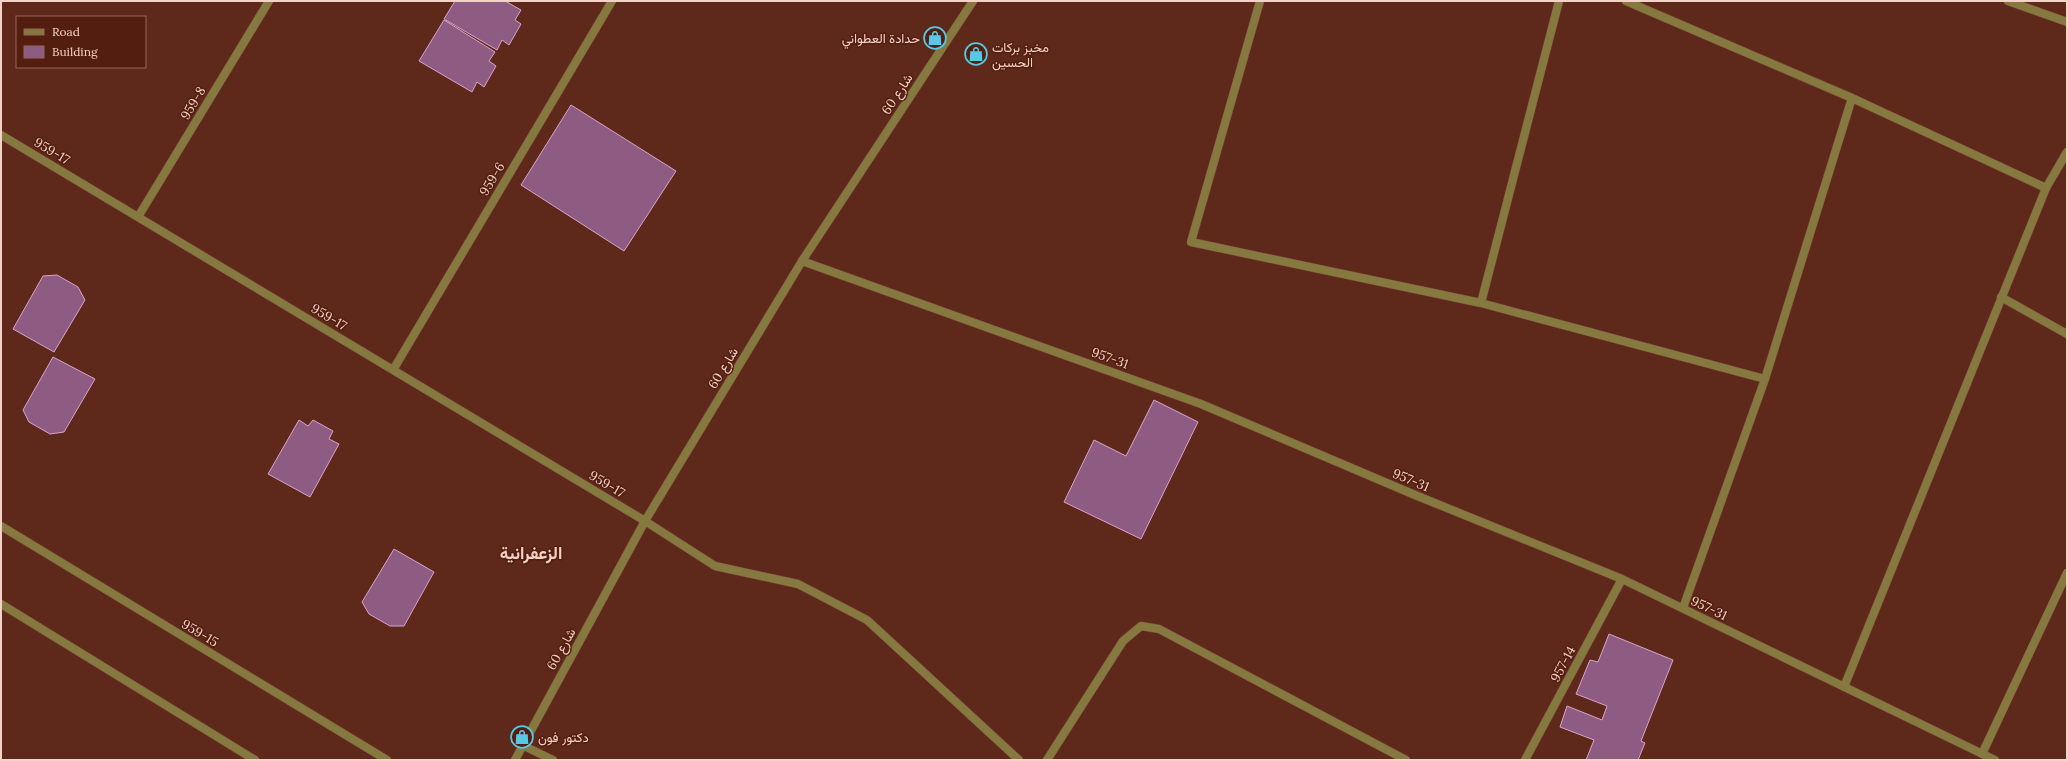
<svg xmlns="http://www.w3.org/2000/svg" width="2068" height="761" font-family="Lora,Vazirmatn,serif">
<rect width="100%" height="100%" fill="#5e291a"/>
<path fill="#8e5c82" stroke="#daa4cc" d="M455,1H505L521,10L515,20L521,24L509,45L502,40L497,50L444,19Z
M444,20L495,52L489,61L496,66L484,87L477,82L472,92L419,61Z
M571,105L676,171L624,251L521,185Z
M57,275L78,287L85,300L54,352L13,329L43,276Z
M53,357L95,379L64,432L50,434L29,422L23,410Z
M1154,400L1198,422L1141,539L1064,502L1094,440L1126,456Z
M299,420L308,426L313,420L333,431L329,439L339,444L310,497L268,474Z
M394,549L434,572L404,626H390L369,614L362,602Z
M1609,634L1673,660L1641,741L1645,743L1638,760H1586L1594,740L1560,727L1567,706L1602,720L1607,706L1576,694L1590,660L1598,662Z"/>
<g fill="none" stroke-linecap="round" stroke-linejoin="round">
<g stroke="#794739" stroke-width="9">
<path id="service" d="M1260,1L1191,242L1481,303L1765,379
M1626,1L1852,98L2046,188
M2008,1L2067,22
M2001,297L2067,334
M1481,303L1559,1
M645,521L715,566L798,584L867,620L1019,760
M1683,608L1765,379L1852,98
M1982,754L2067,573
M1047,760L1123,641L1141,626L1159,629L1406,760"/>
</g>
<g stroke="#794739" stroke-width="9">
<path id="minor" d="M1,135L645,521
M138,217L269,1
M802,261L1201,404L1415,495L1622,579L1995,760
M393,370L612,1
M1,526L387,760
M1,604L255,760
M1844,687L2046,188L2067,152
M522,745L553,760
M1525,760L1622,579"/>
</g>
<g stroke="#794739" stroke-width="9">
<path id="tertiary" d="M515,760L645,521L802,261L973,1"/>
</g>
<use href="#service" stroke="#86793f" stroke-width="8"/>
<use href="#minor" stroke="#86793f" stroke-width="8"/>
<use href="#tertiary" stroke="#86793f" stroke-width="8"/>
</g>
<defs>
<g id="shop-ring" transform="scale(1.15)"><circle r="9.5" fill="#531e0f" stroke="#58c8e4" stroke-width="1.5"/><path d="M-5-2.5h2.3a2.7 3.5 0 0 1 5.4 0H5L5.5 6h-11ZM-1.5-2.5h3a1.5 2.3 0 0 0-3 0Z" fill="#58c8e4"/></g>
</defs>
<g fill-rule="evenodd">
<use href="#shop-ring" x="935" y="38"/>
<use href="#shop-ring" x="976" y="54"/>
<use href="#shop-ring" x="522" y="737"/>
</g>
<g text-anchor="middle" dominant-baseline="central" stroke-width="3" stroke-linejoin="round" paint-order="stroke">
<g font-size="13" fill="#f5d2c8" stroke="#531e0f" text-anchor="start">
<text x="920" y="38" text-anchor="end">حدادة العطواني</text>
<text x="992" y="47">مخبز بركات<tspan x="992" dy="15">الحسين</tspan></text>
<text x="538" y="737">دكتور فون</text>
</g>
<g font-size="13" fill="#f5d2c8" stroke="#531e0f">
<text transform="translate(897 94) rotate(-57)">شارع 60</text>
<text transform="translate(193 103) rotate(-59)">959-8</text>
<text transform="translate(52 151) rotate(31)">959-17</text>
<text transform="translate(492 179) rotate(-59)">959-6</text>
<text transform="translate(329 317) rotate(31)">959-17</text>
<text transform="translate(1110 358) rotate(20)">957-31</text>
<text transform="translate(723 368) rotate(-59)">شارع 60</text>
<text transform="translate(1411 480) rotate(23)">957-31</text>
<text transform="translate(607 484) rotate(31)">959-17</text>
<text transform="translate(1709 608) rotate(26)">957-31</text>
<text transform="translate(200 633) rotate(31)">959-15</text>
<text transform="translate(561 649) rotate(-61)">شارع 60</text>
<text transform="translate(1563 664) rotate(-62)">957-14</text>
</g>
<g font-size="17" font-weight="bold" fill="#f5d2c8" stroke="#531e0f">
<text x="531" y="553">الزعفرانية</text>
</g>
</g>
<rect width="2068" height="761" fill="none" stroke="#f5d2c8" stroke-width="4"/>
<rect x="16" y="16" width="130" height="52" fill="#531e0f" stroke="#946659"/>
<rect x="24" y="29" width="20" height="6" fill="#86793f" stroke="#946659"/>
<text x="52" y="36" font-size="12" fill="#f5d2c8">Road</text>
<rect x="24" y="46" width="20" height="12" fill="#8e5c82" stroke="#946659"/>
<text x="52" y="56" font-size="12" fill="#f5d2c8">Building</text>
</svg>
